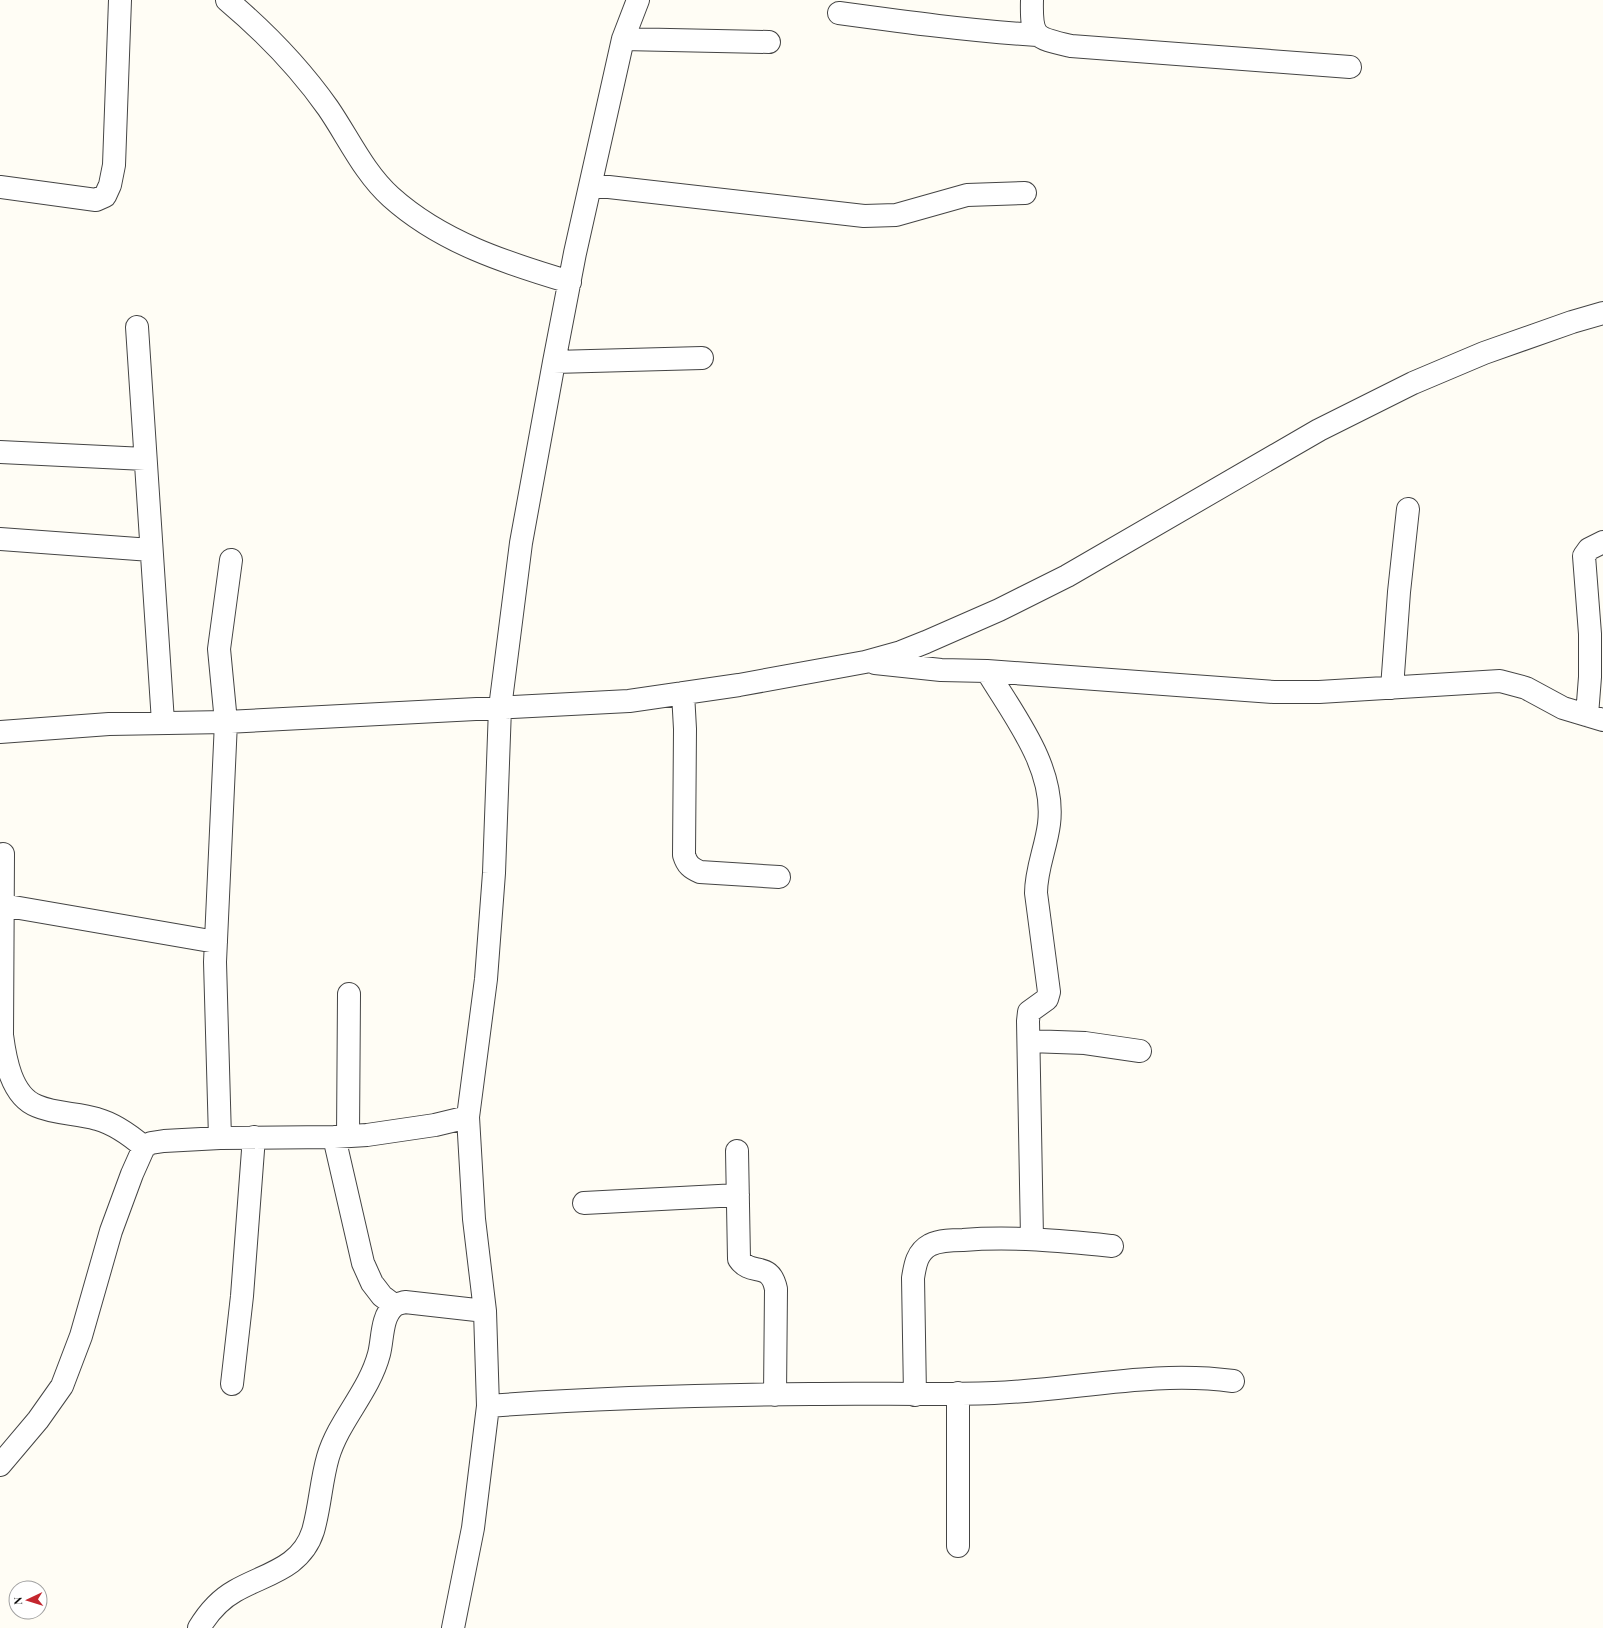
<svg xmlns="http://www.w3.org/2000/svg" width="1603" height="1628" font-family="'Playfair Display',serif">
<rect width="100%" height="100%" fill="#fffdf5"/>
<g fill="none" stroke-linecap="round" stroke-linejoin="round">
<g stroke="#444" stroke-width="24">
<path id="minor" d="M227,0C266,33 299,67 328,108C348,137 364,173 391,197C441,242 506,263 570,282
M1032,0C1031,38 1035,38 1071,46L1350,67
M839,13C905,22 971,31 1037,35
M623,39L769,42
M591,185L864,216L896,215L967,195L1025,193
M0,187L96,200L105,196L110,185L114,165L120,0
M137,327L163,722
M554,362L702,358
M0,452L145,459
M0,539L151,550
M875,663L941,670L987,671L1274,692H1319L1500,681L1526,688L1563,708L1603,720
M987,671C1014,716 1056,768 1049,824C1046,848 1036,869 1036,893L1049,992L1047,999L1029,1012L1028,1021L1032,1238
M1392,688L1399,592L1408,509
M683,693L685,729L684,855C687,865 691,868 700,872L779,877
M1587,715L1590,677V634L1584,556L1589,549L1603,542
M0,732L109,724L226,722L629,701L739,685L865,662L901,652L926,642L999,610L1067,576L1319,430L1413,383L1484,353L1572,322L1603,313
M3,854L2,1035C5,1058 11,1096 37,1106C55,1114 78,1113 97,1119C115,1124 130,1135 144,1147
M2,905L216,942
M1029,1041L1085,1043L1140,1051
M348,1136L349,994
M334,1137L363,1263L372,1283L382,1296L394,1305
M220,1138L215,962L226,722L219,649L231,560
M737,1151L739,1259C751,1277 770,1260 776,1289L775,1395
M584,1203L738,1195
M232,1384L242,1296L254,1137
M915,1395L913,1278C915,1265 917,1252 930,1245C940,1240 953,1240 963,1240C1013,1236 1062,1241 1112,1246
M488,1406C596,1398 703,1395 811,1394C872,1393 933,1395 994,1393C1075,1390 1153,1370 1233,1381
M0,1465L38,1420L62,1386L81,1336L111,1231L132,1174L144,1147L151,1143L164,1141L220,1138L334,1137L367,1135L435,1125L468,1117
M958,1546V1393
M199,1628C208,1613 219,1600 235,1591C264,1574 301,1569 313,1531C320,1507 321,1481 328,1457C339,1420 369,1392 379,1354C383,1339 381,1317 394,1306C396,1304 402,1303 405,1302L485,1311
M453,1628L473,1528L488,1406L485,1311L474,1219L468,1117L486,979L494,873L500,708L521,543L554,362L575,253L623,39L638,0"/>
</g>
<use href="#minor" stroke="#fff" stroke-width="22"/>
</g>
<g transform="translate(28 1600) rotate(266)"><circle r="19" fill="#ffffff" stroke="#a0a0a0"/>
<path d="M0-3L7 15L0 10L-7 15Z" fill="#c4262e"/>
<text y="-6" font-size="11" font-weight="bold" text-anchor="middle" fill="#111111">N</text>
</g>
</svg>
